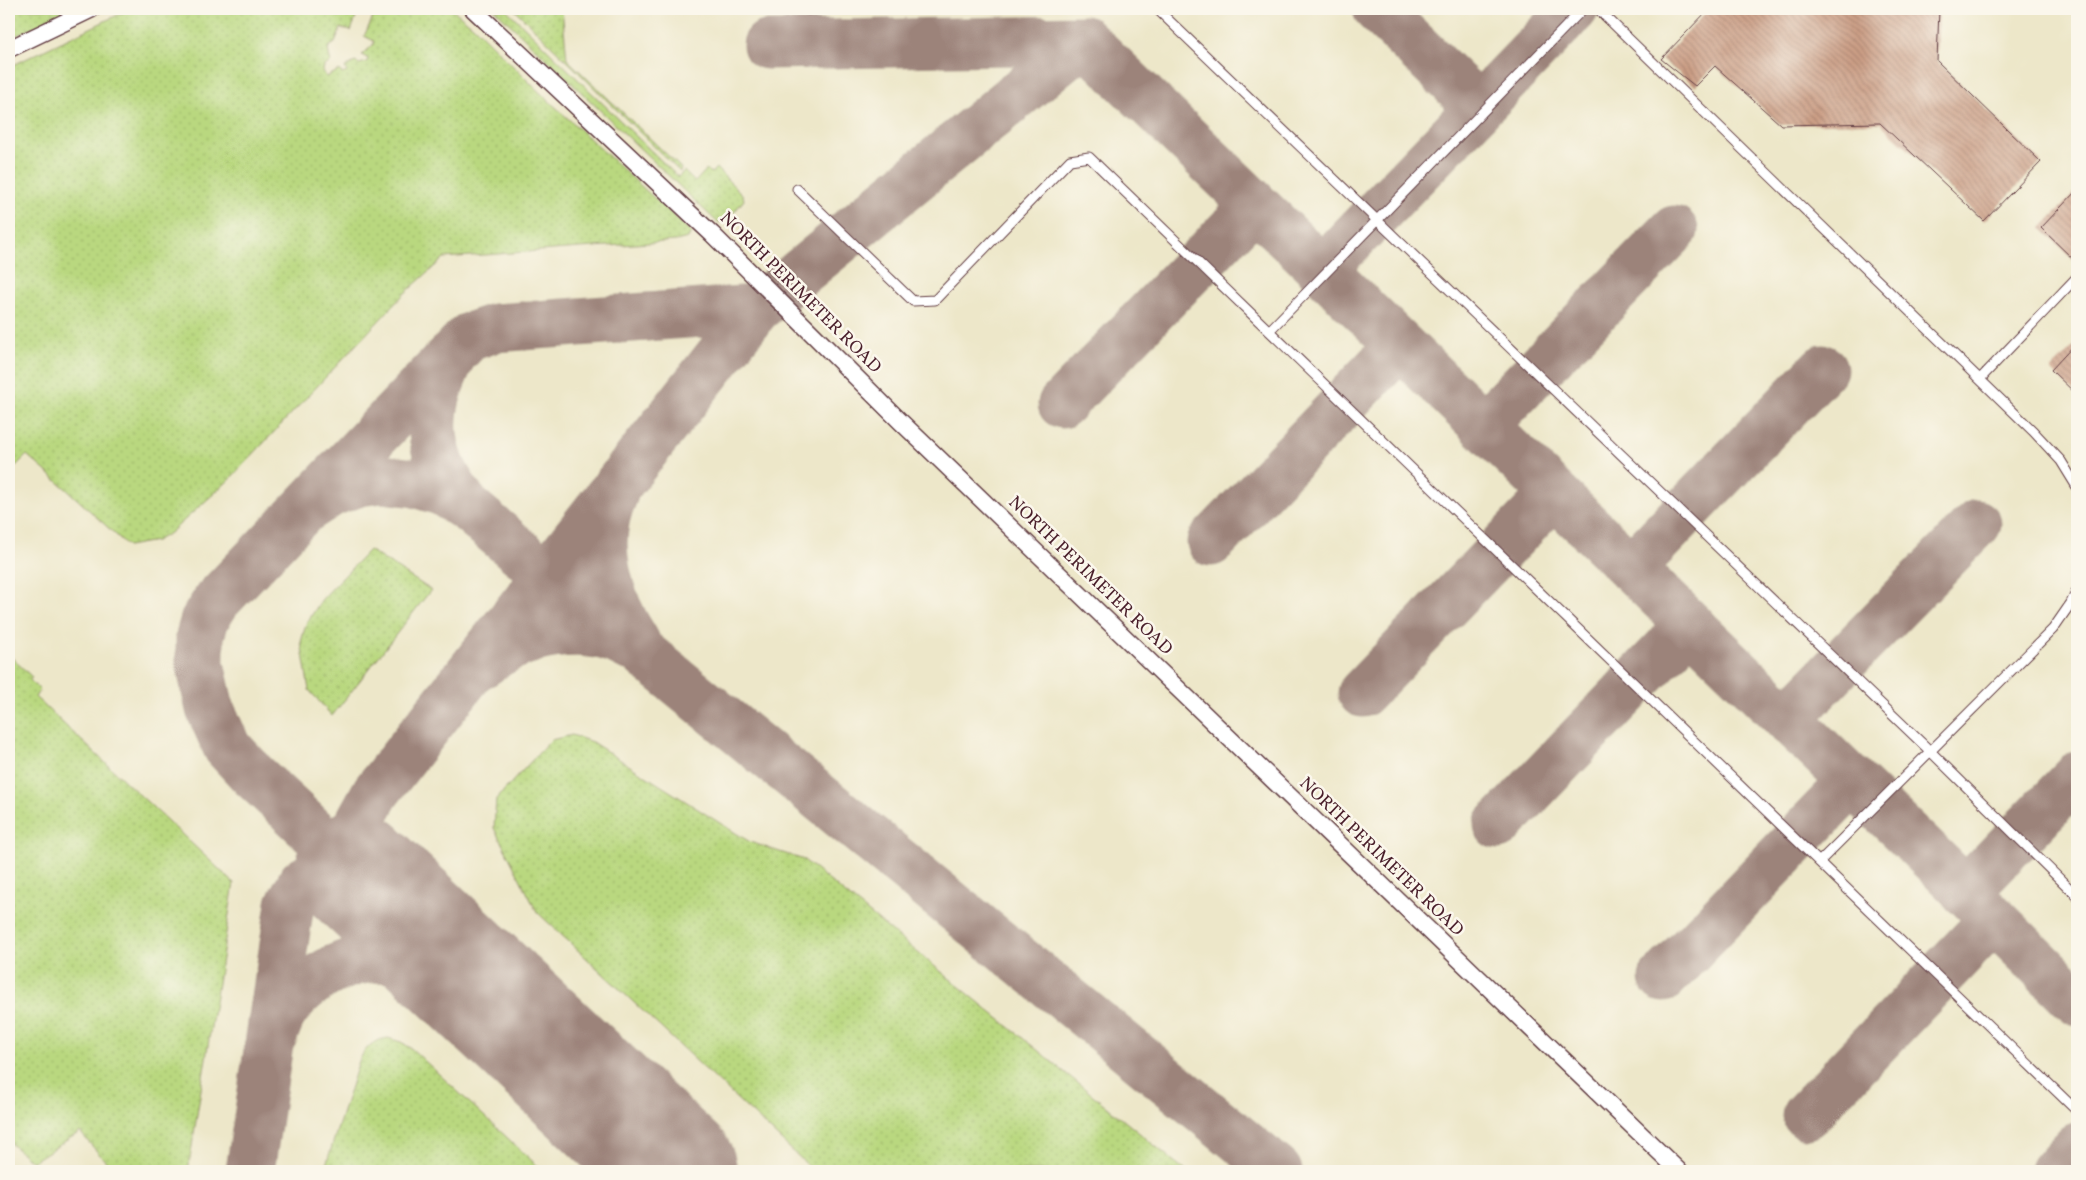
<svg xmlns="http://www.w3.org/2000/svg" width="2086" height="1180" font-family="Vollkorn,serif">
<defs>
<pattern id="grass-dots" width="8" height="8" patternUnits="userSpaceOnUse" patternTransform="scale(1.25)"><rect width="8" height="8" fill="#b9d87f"/><path d="M2 2h.1M6 6h.1" fill="none" stroke="#a1b96e" stroke-width="1.8" stroke-linecap="round"/></pattern>
<pattern id="building-back-hatch" width="6" height="6" patternUnits="userSpaceOnUse" patternTransform="scale(1.25)"><rect width="6" height="6" fill="#cb9e85"/><path d="M-1 5l2 2M0 0l6 6M5-1l2 2" fill="none" stroke="#a7806d"/></pattern>
</defs>
<rect width="100%" height="100%" fill="#fbf7ec"/>
<filter id="ink" filterUnits="userSpaceOnUse"><feTurbulence type="fractalNoise" baseFrequency=".02" numOctaves="2"/><feDisplacementMap in="SourceGraphic" scale="10" xChannelSelector="R" yChannelSelector="G"/><feConvolveMatrix kernelMatrix="1 2 1 2 8 2 1 2 1" color-interpolation-filters="sRGB"/></filter>
<filter id="wash" filterUnits="userSpaceOnUse"><feTurbulence type="fractalNoise" baseFrequency=".0096" numOctaves="4" result="noise"/><feDisplacementMap in="SourceGraphic" scale="20" xChannelSelector="R" yChannelSelector="G"/><feGaussianBlur stdDeviation="1.12" result="paint"/><feColorMatrix in="noise" values="0 0 0 0 0 0 0 0 0 0 0 0 0 0 0 0 0 1.4 0 .05"/><feComposite in="paint" operator="in"/></filter>
<g filter="url(#wash)">
<rect width="100%" height="100%" fill="#ede7c9"/>
<path fill="url(#grass-dots)" stroke="#827c55" d="M9,9H71L9,39Z
M130,9H359L351,31L341,28L335,43L329,47L328,50L331,62L324,66L323,71L326,77L340,70L342,74L347,72L345,67L355,62L359,64L367,62L368,59L362,55L373,45L374,41L364,36L377,9H452L474,27L535,88L691,232L688,238L676,241L444,258L404,294L228,481L170,533L156,541L128,546L65,488L27,455L9,473V67Z
M494,9H506L678,177L684,171L695,182L707,169L711,173L716,168L743,195L744,200L726,222H717Z
M514,9H562L567,59L681,168L680,172Z
M369,550L431,590L332,716L309,690L301,642L306,624L322,599Z
M9,655L32,677L30,680L40,690L35,697L234,883L188,1171H114L80,1132L32,1162L9,1142Z
M572,735L592,742L750,842L804,860L1186,1171H814L537,912L494,828L496,799L551,740Z
M388,1038L401,1042L412,1049L543,1171H324L359,1061C365,1048 373,1040 388,1038Z"/>
<g fill="none" stroke-linecap="round" stroke-linejoin="round">
<path stroke="#9c837a" stroke-width="49" d="M1377,9L1479,107
M767,45L1084,40
M1322,270L1574,9
M450,360C422,417 428,461 468,508
M1062,404L1255,205
M1483,426L1674,230
M614,494C591,542 608,600 636,642
M304,510L332,492L359,482L382,479L415,483L443,492L468,508L547,575L1278,1171
M1211,542L1400,345
M1631,568L1823,369
M484,663C519,634 588,620 629,646
M1362,693L1553,495
M1787,719L1977,524
M1498,825L1690,625
M356,871L354,844L361,819L376,792L756,309L1084,40L1937,863L2077,1001
M356,871L253,775L227,747L210,709L200,664V636L205,619L217,600L469,337L495,328L756,309
M1965,892L2077,776
M1663,978L1852,782
M273,1035C276,1029 278,1021 282,1014C303,980 350,954 389,959C420,962 451,976 480,988
M1806,1115L1994,919
M250,1171L290,904L302,882L326,869L341,873L356,871
M2054,1171L2077,1147"/>
<path stroke="#9c837a" stroke-width="122" d="M356,871L676,1171"/>
</g>
<g id="blocks">
<path fill="url(#building-back-hatch)" d="M1709,9H1939L1937,61L2041,162L1984,221L1880,123L1781,125L1715,66L1695,86L1661,59Z
M2077,190V263L2041,228Z
M2077,342V395L2051,370Z"/>
</g>
</g>
<g filter="url(#ink)">
<use href="#blocks" fill-opacity="0" stroke="#623d43" stroke-width="1"/>
<g fill="none" stroke-linecap="round" stroke-linejoin="round">
<g stroke="#623d43" stroke-width="11">
<path id="service" d="M1157,9L1929,750L2077,896
M1598,9L2033,431L2061,461L2077,487
M797,189L913,301L935,300L1070,160L1089,157L2077,1111
M1269,331L1583,9
M1980,379L2077,277
M1819,862L2053,629L2071,603L2077,590"/>
</g>
<g stroke="#623d43" stroke-width="19">
<path id="minor" d="M473,9L712,234L901,422L1679,1171
M9,49L92,9"/>
</g>
<use href="#service" stroke="#fff" stroke-width="9"/>
<use href="#minor" stroke="#fff" stroke-width="16"/>
</g>
</g>
<g text-anchor="middle" dominant-baseline="central" stroke-width="5" stroke-linejoin="round" paint-order="stroke">
<g font-size="18" fill="#4a1f2b" stroke="#fbf7ec">
<text transform="translate(800 293) rotate(45)">NORTH PERIMETER ROAD</text>
<text transform="translate(1090 576) rotate(44)">NORTH PERIMETER ROAD</text>
<text transform="translate(1381 857) rotate(44)">NORTH PERIMETER ROAD</text>
</g>
</g>
<rect width="2086" height="1180" fill="none" stroke="#fbf7ec" stroke-width="30"/>
</svg>
